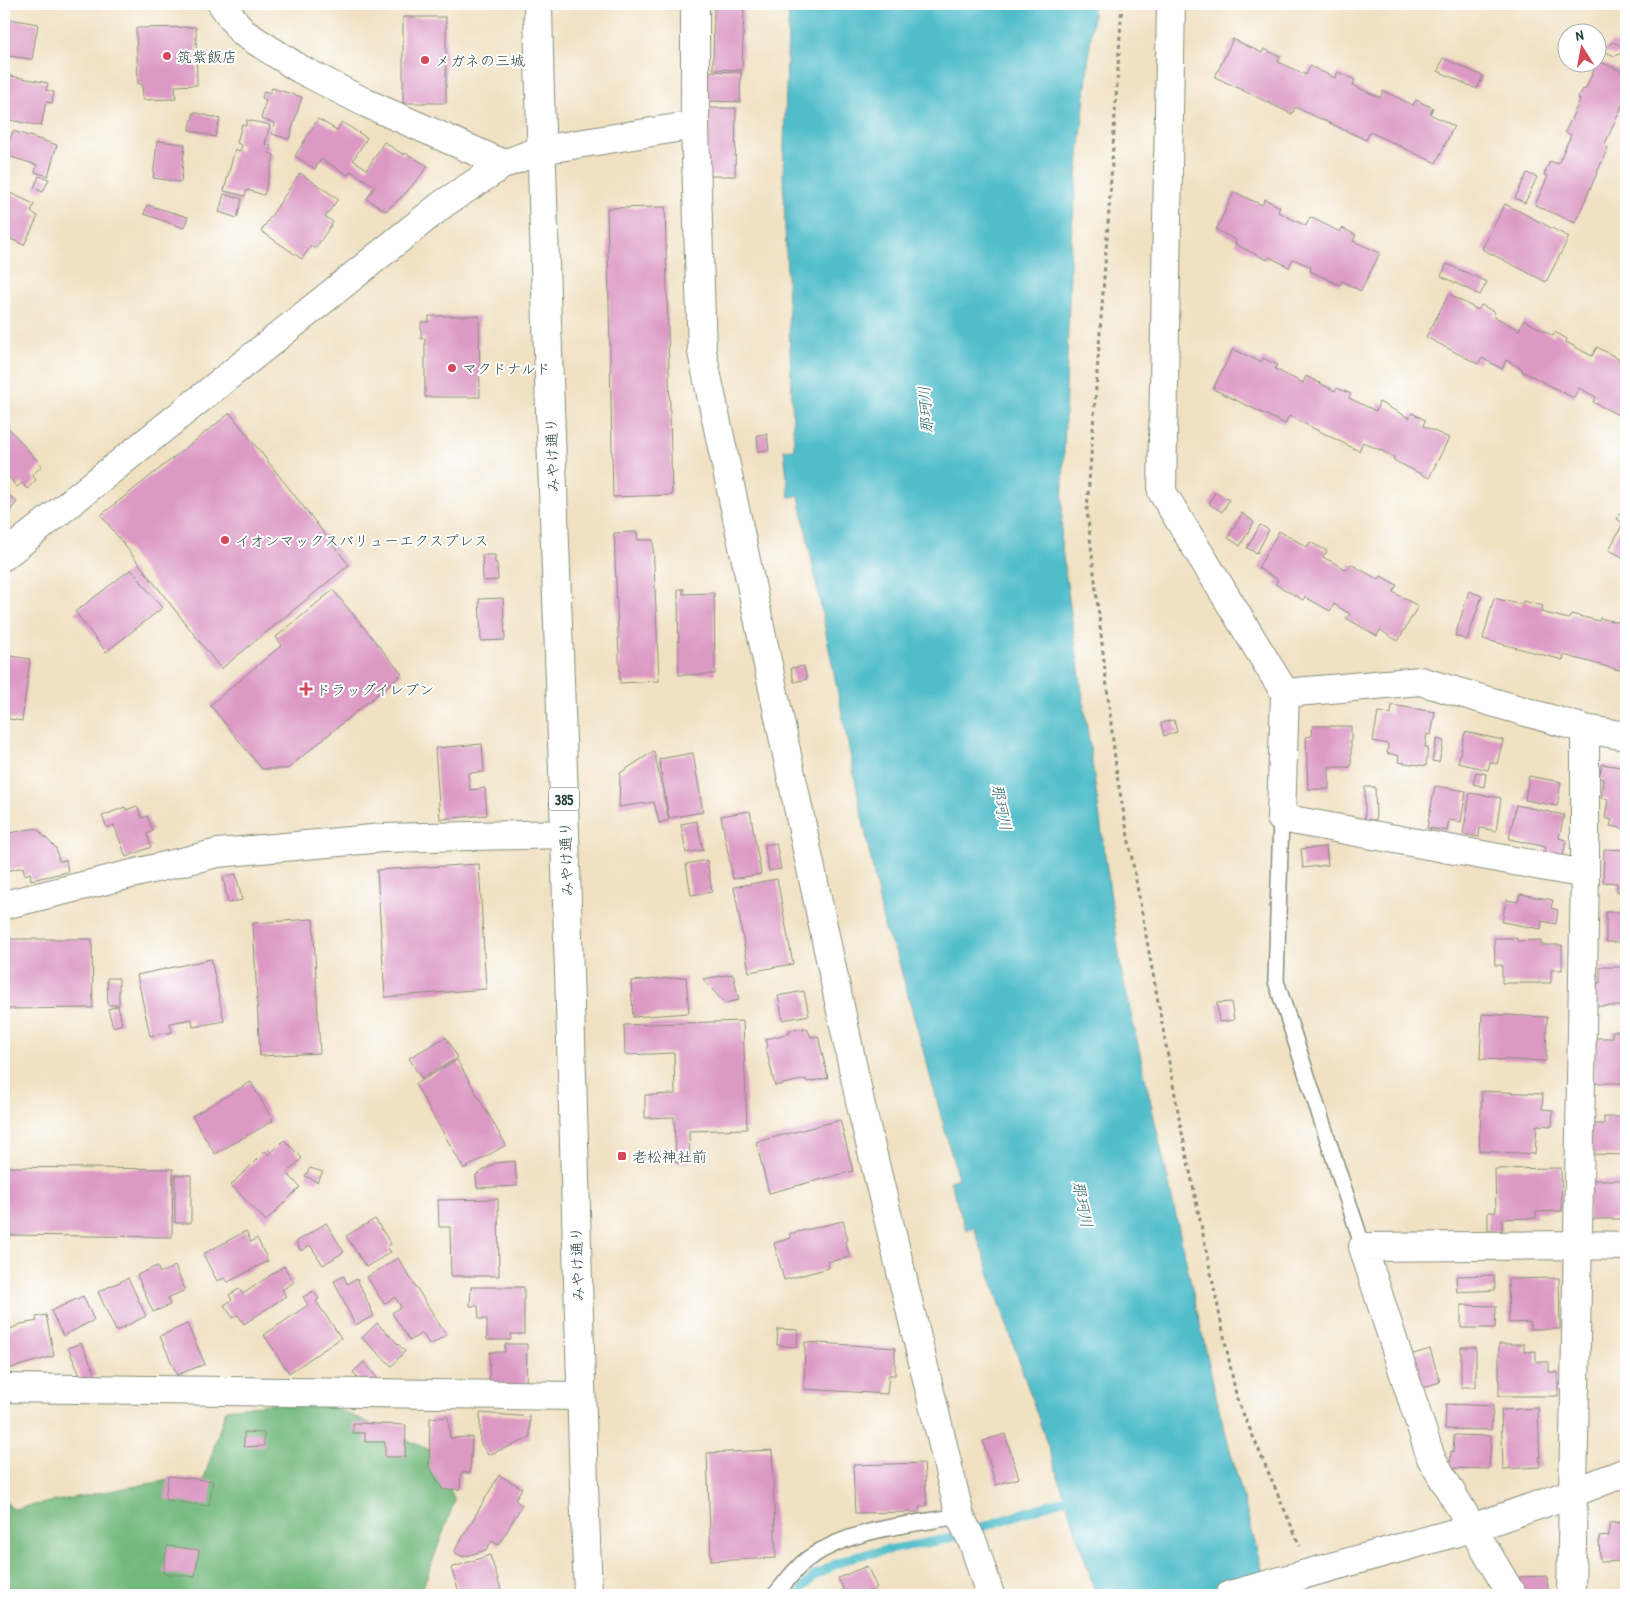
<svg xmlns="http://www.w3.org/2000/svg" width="1630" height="1599" font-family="'Patrick Hand','Klee One',sans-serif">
<rect width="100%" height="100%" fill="#fff"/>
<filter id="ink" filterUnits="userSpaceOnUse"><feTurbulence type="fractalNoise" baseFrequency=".02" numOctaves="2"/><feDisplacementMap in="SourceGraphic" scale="10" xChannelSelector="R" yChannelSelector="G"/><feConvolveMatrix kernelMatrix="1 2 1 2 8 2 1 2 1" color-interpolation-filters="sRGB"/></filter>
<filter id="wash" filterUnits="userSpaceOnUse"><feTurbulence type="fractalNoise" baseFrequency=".0096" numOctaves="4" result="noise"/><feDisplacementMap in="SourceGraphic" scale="20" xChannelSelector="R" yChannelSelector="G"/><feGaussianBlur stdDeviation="1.12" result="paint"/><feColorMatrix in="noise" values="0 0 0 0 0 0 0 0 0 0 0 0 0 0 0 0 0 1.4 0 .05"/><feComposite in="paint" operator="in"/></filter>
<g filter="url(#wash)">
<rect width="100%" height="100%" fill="#f0e1c3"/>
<path fill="#73b97e" stroke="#497b59" d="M315,1399L432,1451L455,1500L420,1595H4V1500L13,1509L168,1480L197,1501L226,1409Z"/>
<path fill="#51bdcb" stroke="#387d80" d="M789,4H1094L1071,238L1061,542L1121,969L1218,1405L1269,1595H1096L1070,1512L974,1227L966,1230L950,1181L958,1178L897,955L885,931L799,496L789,497L784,450L794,449L783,175Z"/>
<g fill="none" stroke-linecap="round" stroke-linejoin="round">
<path stroke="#51bdcb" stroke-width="9" d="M797,1595L814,1576L836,1564L856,1556L947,1539L1077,1495"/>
</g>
<g id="blocks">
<path fill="#dc99c4" d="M639,4H683V9L639,8Z
M714,4H744L742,70L713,69Z
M403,17H446V103H403Z
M4,18L38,24L32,59L7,56L6,63H4Z
M196,27L197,85L175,86L176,99L143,100L142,84H138L136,28Z
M1233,39L1262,53L1264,49L1280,56L1278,62L1306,75L1310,66L1335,78L1338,72L1355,80L1353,85L1380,98L1383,91L1413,105L1416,100L1433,108L1430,114L1454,126L1436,163L1370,132L1366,140L1295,107L1292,114L1215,77Z
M1612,42L1626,48V51L1615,56L1603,51Z
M1443,58L1483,76L1477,89L1438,71Z
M1598,61L1626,73V97L1604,146L1608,148L1575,223L1535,205L1548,176L1544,175L1550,161L1558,164L1571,135L1565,132L1580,100L1578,98L1583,89L1585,90Z
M707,71L741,72L740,102L706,101Z
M6,75L48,83L46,90L54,92L52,103L46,102L41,126L4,119V86Z
M272,88L302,97L289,139L272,134L275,123L261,119L266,100L262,98L264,91L270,93Z
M706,108H736L735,176H705Z
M194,112L220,119L215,137L189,130Z
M318,119L337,130L342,122L367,138L353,160L367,169L384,142L404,155L405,153L428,166L407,192L386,211L367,199L375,186L351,171L348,175L321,159L315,169L295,156Z
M247,120L270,125L265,144L271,145L269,153L274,155L264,195L247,190L245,196L224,191L235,149L240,151L242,145L237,143L242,124L246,126Z
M13,131L57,145L48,176L35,172L37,165L5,155Z
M157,141L185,144L181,182L153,178Z
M300,173L338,199L325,217L333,222L315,249L311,246L302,259L261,231Z
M1527,173L1537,177L1525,203L1515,198Z
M39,176L49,179L43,192L34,188Z
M8,192L34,204L31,212L38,216L24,245L4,236V201Z
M1234,192L1262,205L1265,199L1280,207L1278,212L1306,226L1310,217L1340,232L1342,228L1356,235L1353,241L1380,253L1361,291L1342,281L1340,285L1310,271L1311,267L1293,259L1289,267L1269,257L1267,260L1235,244L1236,240L1216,230Z
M224,194L242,199L237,218L219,212Z
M1505,204L1569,237L1546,282L1482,249Z
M147,205L188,217L184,228L144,214Z
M665,207L672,495L613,497L607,208Z
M1447,264L1487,282L1480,295L1441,276Z
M1449,294L1478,310L1481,305L1495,312L1493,316L1519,330L1524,320L1553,336L1555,332L1567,339L1566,342L1592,356L1597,347L1626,363V419L1593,402L1596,397L1579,388L1574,398L1522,371V369L1506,360L1502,369L1482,358L1478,364L1426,337Z
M429,316H479L480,397H425V338L421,339V322H429Z
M1233,349L1261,362L1263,358L1277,365L1275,369L1303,383L1306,376L1335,391L1337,388L1351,394L1349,398L1376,411L1379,402L1409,418L1412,413L1425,420L1423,426L1449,438L1429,478L1393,460L1394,457L1363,442L1359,451L1289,416L1285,424L1213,389Z
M230,413L349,565L221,669L101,515Z
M4,423L42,466L32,475L36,480L27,489L22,483L17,487L4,472Z
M767,434L769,450L758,451L757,435Z
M4,491L17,502L4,518Z
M1215,492L1229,500L1222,512L1209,504Z
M1624,507L1626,508V559L1609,550L1623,523L1617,519Z
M1242,513L1254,522L1240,546L1228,538Z
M1260,525L1269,530L1257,553L1247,548Z
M1279,531L1307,547L1310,542L1327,551L1323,557L1347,570L1351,564L1379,580L1381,576L1397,585L1393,592L1418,606L1398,641L1380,630L1377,636L1346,618L1350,614L1334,604L1330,611L1305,597L1303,600L1275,584L1278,580L1258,568Z
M637,532L638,540H653L659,681L620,683L614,533Z
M482,555H495V563H497L498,580L483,581Z
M131,569L162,608L106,652L75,612Z
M678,589H683V594L714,593L715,674L679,675Z
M333,590L402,674L287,769H262L210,705L282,645L276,637Z
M1469,591L1482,596L1467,640L1455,636Z
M503,598L505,640L481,641L479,599Z
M1494,598L1522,605L1523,601L1543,606L1541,612L1569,619L1571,614L1599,621L1600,618L1621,623L1619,629L1626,631V672L1564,655L1563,660L1483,639Z
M4,655L30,659L22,721L4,718Z
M804,666L807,679L794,682L791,668Z
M1392,705L1435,712L1431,735L1427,734L1425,747H1428L1426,766L1398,762L1399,756L1387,753L1388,744L1373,741L1378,712L1391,714Z
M1174,720L1177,732L1164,736L1161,723Z
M1313,726H1351V767H1329V789H1308L1306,737L1312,736Z
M1465,732L1503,740L1497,764L1490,762L1488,770L1458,763Z
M1437,739L1444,741L1439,762L1432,761Z
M482,744L484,772L468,773L470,790L485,788L487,815L440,819L435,748Z
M654,751L669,820L659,823L654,802L619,807L620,773Z
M693,753L703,812L669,818L659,759Z
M1602,764L1626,768V829L1610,826L1612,820L1605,818L1608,799L1601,798L1603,779L1599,778Z
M1476,772L1486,774L1484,787L1473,784Z
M1529,776L1561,782L1557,806L1525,800Z
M1435,786L1466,791L1461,822L1449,820L1447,831L1427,828Z
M1365,787H1375L1376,820H1365Z
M1470,793L1501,798L1496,831L1480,828L1479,837L1463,834Z
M1516,805L1564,815L1559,838L1566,840L1563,856L1545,852L1546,847L1509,839Z
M137,806L142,818L147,816L153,831L147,834L151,847L126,857L114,825L107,828L102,816L125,807L126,810Z
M750,811L761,874L733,879L721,816Z
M697,821L703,850L686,853L681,824Z
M36,828L56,848L59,861L66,860L68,872L31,880L30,873L25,875L23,867L7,871L5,861L4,862V834Z
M776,843L781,869L769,871L764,845Z
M1326,847L1328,865L1303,868L1301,849Z
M1604,849L1626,850V892H1617V883L1603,882Z
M707,860L712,892L691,895L686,864Z
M479,864L486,989L385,997L377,870Z
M236,874L242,900L228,903L223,877Z
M777,879L793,964L749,972L734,887Z
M1520,894L1553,900L1551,908L1558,910L1556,924L1542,921L1541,929L1502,922L1506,900L1518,902Z
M1606,912H1626V942H1606Z
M313,919L320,1053L260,1056L253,923Z
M1494,938H1517V941L1541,940V945H1562V970H1551V983H1502V965H1495Z
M5,939H92L93,1008L6,1009V989H4Z
M211,959L224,1021L193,1027L192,1019L170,1023L172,1032L150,1036L137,975Z
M1600,967H1626V1006H1592V984L1600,983Z
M733,974L739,1000L724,1003L703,979Z
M686,977L689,1013L633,1017L631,981Z
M107,978H119V1005H108Z
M804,991L809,1015L783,1020L778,996Z
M1231,1002L1234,1020L1219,1022L1217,1003Z
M118,1006L122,1024L113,1027L108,1009Z
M1482,1014L1547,1017L1546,1061L1480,1059Z
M743,1021L747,1129L689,1131L690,1162L676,1163L674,1117L645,1118V1095L675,1094L674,1053L625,1055L624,1025Z
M807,1028L811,1037L818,1036L828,1078L807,1082L806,1079L775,1086L766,1048L768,1047L766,1039L790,1033L789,1030Z
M1612,1031H1626V1083H1594V1038H1612Z
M446,1037L458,1058L421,1078L409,1058Z
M457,1060L506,1145L464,1169L415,1084Z
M251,1082L273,1121L215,1154L192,1116Z
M1482,1091L1543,1094L1542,1109L1553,1110L1552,1126L1537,1125L1535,1154L1479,1151Z
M1604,1117H1626V1155L1590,1154V1124H1604Z
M840,1120L853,1171L769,1193L756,1142Z
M284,1140L302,1158L287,1173L300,1187L266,1221L231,1185L265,1151L269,1155Z
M515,1161L517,1186L477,1188L476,1175L495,1163Z
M4,1167L173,1169L172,1237L4,1235Z
M310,1168L323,1172L317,1182L305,1176Z
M1561,1168L1562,1211L1536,1212V1218L1502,1219V1231H1488V1212H1496L1495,1169Z
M175,1175H191V1223H175Z
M1588,1180H1626V1214H1623V1219H1588Z
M498,1199L499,1276H451L450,1227H439L438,1200Z
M375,1219L391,1244L387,1247L391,1252L366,1267L346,1236Z
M843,1221L848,1240L845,1241L850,1257L828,1262L829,1268L784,1280L774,1243L791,1238L789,1234Z
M326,1223L344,1252L323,1265L310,1245L301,1251L296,1242Z
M246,1231L251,1242L257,1238L268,1261L228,1282L225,1278L217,1281L203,1254Z
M398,1258L446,1335L430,1345L422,1333L410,1341L392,1313L401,1307L395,1297L384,1304L367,1277Z
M157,1266L160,1273L175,1266L185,1290L168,1298L170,1305L153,1312L137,1275Z
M284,1266L294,1282L282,1290L286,1296L244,1324L238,1315L233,1318L224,1305L232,1300L229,1295L239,1289L243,1294Z
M1494,1275L1495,1290L1457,1292L1456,1276Z
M344,1276L347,1284L357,1279L374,1316L355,1325L334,1281Z
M128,1278L146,1316L116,1331L98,1292Z
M1559,1278L1560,1329H1530V1322L1509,1323L1508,1279Z
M471,1287H524V1334H511V1340H487V1319H479L478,1306H470Z
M313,1291L319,1299L316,1301L341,1338L289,1373L264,1335L308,1305L303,1297Z
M83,1296L94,1320L63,1336L51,1311Z
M1461,1305L1496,1306L1495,1328H1461Z
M46,1315L54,1356L4,1370V1332L21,1324L37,1321L36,1317Z
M377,1323L405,1351L392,1366L362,1338Z
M187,1324L205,1364L177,1375L160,1336Z
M778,1329L798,1330L797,1347L777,1345Z
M805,1342L895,1348V1375H889L887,1394L804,1389Z
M81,1343L96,1375L83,1382L68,1348Z
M505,1344H527L526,1389L489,1386L490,1352H505Z
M1499,1344H1524V1352L1536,1351V1362H1549V1372H1558V1396H1499Z
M1461,1347H1476V1387H1461Z
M1430,1349L1440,1382L1417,1389L1407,1356Z
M364,1362L378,1379L367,1389L353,1372Z
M1446,1404L1493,1406L1491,1430L1445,1429Z
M1538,1408L1540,1467L1503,1469L1501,1410Z
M480,1413L530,1417V1438L488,1455L480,1442Z
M448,1417L450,1438L472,1437L470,1473H461L460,1489L443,1490L429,1467L430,1418Z
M353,1423L406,1425L405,1457H385V1442H365V1433H353Z
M244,1432L264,1433V1446L244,1447Z
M1005,1434L1019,1478L996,1485L983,1441Z
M1454,1435L1491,1436L1489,1469L1450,1468L1451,1451L1453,1452Z
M772,1450L776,1558L711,1561L707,1453Z
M924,1463L927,1506H920L919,1512L855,1513L853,1465Z
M499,1475L522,1488L515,1500L522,1505L499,1545L492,1541L486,1550L463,1557L454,1552Z
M168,1476L213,1481L209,1506L165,1500Z
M1626,1522V1561L1600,1562L1599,1537L1609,1536V1523Z
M167,1546L199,1550L195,1577L163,1573Z
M490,1555L503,1595H460L451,1568Z
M867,1566L877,1588L860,1595H846L838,1578Z
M1547,1576L1548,1595H1520L1519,1577Z"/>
</g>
</g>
<g filter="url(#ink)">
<use href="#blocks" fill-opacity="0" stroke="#888f7c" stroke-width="1"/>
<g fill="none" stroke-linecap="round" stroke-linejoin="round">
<g stroke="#888f7c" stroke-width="18">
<path id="lane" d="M1281,818L1276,981L1363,1247
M775,1595C785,1583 796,1567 809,1558C852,1528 909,1525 960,1516"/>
</g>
<g stroke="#888f7c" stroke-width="30">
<path id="street" d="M222,4L242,32L300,69L366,103L504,164
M695,4V125L702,352L861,1106L960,1516L974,1545L990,1595
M1171,4L1162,492L1285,693L1420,681L1585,729L1626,736
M4,556L443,204L504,164L541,150L695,125
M1285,693L1281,818L1585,874
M4,905L218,853L383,838L565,834
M4,1388L580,1396
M1512,1595L1431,1458L1363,1247L1578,1245L1626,1246
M1571,1595L1585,874V729"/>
</g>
<g stroke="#888f7c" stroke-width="30">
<path id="secondary" d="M1230,1595L1472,1528L1573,1493L1626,1472"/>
</g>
<g stroke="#888f7c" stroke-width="30">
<path id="highway" d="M538,4C543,281 557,558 565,835C573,1089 578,1342 588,1595"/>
</g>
<path stroke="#888f7c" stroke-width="3" stroke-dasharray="4 4" stroke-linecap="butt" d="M1122,4L1109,210L1087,510L1117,776L1181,1128L1237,1399L1300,1546"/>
<use href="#lane" stroke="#fff" stroke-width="15"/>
<use href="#street" stroke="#fff" stroke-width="28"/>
<use href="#secondary" stroke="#fff" stroke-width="28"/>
<use href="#highway" stroke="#fff" stroke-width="28"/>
</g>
</g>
<g fill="#d1495b" stroke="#fff" stroke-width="2">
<circle cx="167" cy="56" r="5"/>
<circle cx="425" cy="60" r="5"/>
<circle cx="452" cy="368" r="5"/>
<circle cx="225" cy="540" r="5"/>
<path d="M303.5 681.5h5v5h5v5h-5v5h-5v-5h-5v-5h5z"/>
<rect x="617" y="1151" width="10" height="10" rx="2.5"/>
</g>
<g text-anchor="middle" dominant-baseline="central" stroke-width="4" stroke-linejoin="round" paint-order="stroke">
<rect fill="#fff" stroke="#627771" stroke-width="1" x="549" y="787.5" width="30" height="23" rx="4"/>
<g font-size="14" font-weight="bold" fill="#1f3d34">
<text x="564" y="799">385</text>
</g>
<g font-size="15" fill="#1f3d34" stroke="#fff" text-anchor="start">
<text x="177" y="56">筑紫飯店</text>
<text x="435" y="60">メガネの三城</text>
<text x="462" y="368">マクドナルド</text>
<text x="235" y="540">イオンマックスバリューエクスプレス</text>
<text x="316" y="689">ドラッグイレブン</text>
<text x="632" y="1156">老松神社前</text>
</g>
<g font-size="15" fill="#1f3d34" stroke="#fff">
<text transform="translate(552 455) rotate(-92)">みやけ通り</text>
<text transform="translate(566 859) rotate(-92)">みやけ通り</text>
<text transform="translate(577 1264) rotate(-92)">みやけ通り</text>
</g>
<g font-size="16" font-style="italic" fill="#2e6361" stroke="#fff">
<text transform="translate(925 410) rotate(-94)">那珂川</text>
<text transform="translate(1002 807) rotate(78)">那珂川</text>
<text transform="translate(1083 1204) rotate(78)">那珂川</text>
</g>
</g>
<rect width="1630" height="1599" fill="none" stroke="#fff" stroke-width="20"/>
<g transform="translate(1582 48) rotate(349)"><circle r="24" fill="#ffffff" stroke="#a5b1ae"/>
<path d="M0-4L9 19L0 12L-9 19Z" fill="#d1495b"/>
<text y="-8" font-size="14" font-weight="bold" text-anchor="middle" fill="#1f3d34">N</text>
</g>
</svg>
